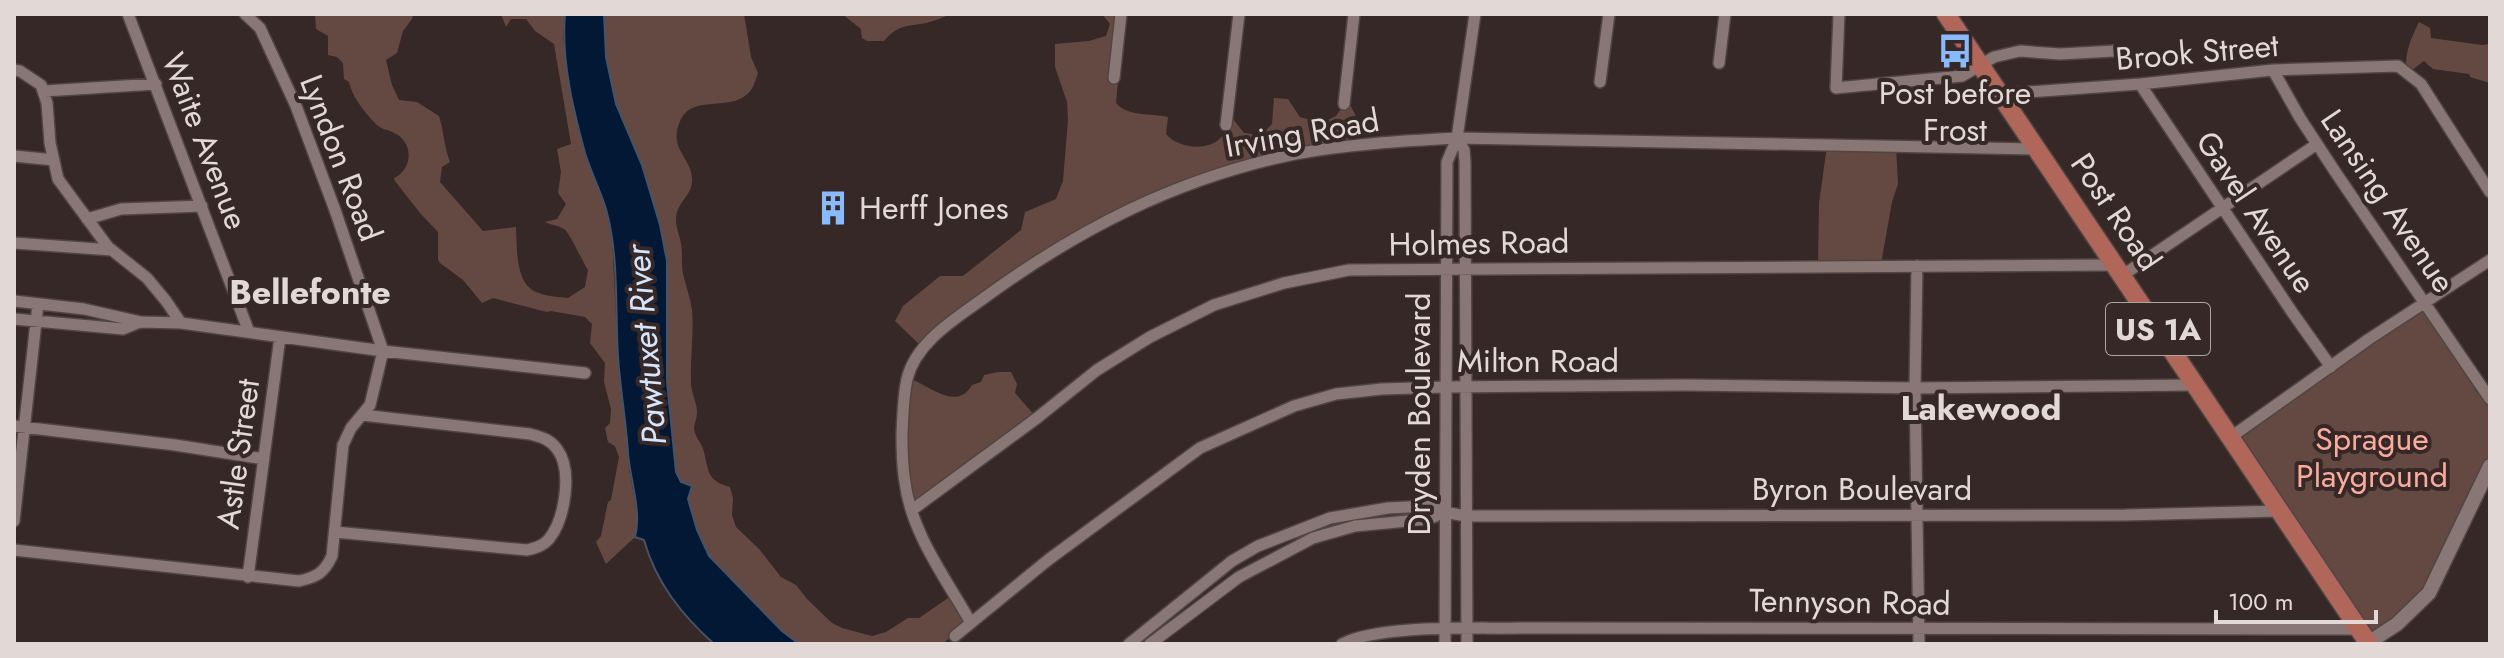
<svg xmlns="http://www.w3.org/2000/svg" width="2504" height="658" font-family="Jost,sans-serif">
<rect width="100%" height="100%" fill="#362826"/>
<path fill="#644943" d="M315,14H413L412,19L403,31L397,53L386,60L392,85L399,100L417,102L439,116C444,131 444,147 450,162L442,167L440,182L483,231L516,227C517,247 515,283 536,292C545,296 558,297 568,298L585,287L588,270C583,262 568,230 564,229C559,226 551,225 545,222L557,219L566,204L558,193L561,172L557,149L571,144L554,44L535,31L526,19H511L506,27L501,14H565L563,37L571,90L586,154L605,205L612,237L618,360L625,411L629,469L639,524L635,537L606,564L596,542L601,536L608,502L611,500L619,457L615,446L608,442L605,428L610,423L611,409L604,382L605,363L590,343L592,324L585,317L551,311L547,312L493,298L482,303L463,280L440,263L438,260V232L420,213L395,181L394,178C413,169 414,142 394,133C388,129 382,130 377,125C366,114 352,97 349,82L344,79L343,63L337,57L328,55V36L316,29Z
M604,14H744L751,57L758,73C756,79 754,86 751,90C734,114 694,93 681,119C666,150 694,158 692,182C691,197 676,202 676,220C676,228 680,236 681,244C683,254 681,264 683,274C686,286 690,297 692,310C694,334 690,358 691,383C691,393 697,402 697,412C697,418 694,425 694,429C695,435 699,441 702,446C710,467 703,480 730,487L733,498L732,515L736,527L759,549L781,577L796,585L807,599L832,623L842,628L872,636L886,632L908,618H919L951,596L968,624L942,644H799L782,631L709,556L697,530L688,499L692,486L681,482L676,472L667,382V261L660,225L642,165L616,104L606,57Z
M842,14H951C943,17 935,21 926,23C905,27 899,24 884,41H867L862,38L861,29Z
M1102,14H1124L1116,103C1128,117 1151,113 1168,117L1166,134C1178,149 1214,153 1224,133C1226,128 1227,120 1229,114L1244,133L1261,135L1272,124L1274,98L1288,99L1300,117L1321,123L1336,116L1347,99L1355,114L1359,143L1235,167L1087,228L921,346L895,321L903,306L940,276H963L1021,230L1025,212L1056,199L1063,181L1068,120L1067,102L1055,67V44L1089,41L1106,36L1110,24Z
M2419,22L2430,28L2431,38L2482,45L2490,44V83L2470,77L2469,74L2433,69L2424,61L2408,73C2402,58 2412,36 2419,22Z
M1827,146L1896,147L1898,184L1892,202L1881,264L1818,265L1819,203Z
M2425,303L2477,393L2490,403V465L2429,592L2373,640L2232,438Z
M998,372H1011L1017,384L1015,393L1036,417L912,507L903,482L911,379C931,387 957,411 972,385L981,382L984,375Z"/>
<path fill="#031834" stroke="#465265" stroke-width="2" d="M565,14H604L606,57L616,104L642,165L660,225L667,261V382L676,472L681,482L692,486L688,499L697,530L709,556L782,631L799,644H714C682,615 656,583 644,540L635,537C642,511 630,480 628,453C626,420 620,388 618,356C615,308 619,255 606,209C601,192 591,172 585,153C573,109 561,60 565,14Z"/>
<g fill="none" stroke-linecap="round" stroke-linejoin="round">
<g stroke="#504543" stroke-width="14">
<path id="minor" d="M128,14L249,332
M1839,14L1836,88L1962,76L1994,57L2020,51L2060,54L2114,51
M1719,63L1725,14
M14,70L20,71L41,85L47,103L50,143L58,179L108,247L147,278L166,301L181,323
M2273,70L2300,118L2336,173L2490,399
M1114,78L1121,14
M1600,82L1609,14
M2140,84L2292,312L2331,367
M44,91L156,84
M2000,94L2140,84L2273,70L2398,66L2421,84L2490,192
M1344,104L1354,14
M1226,125L1239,14
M1457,138L1464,150L1465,162L1467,644
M14,156L54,160
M87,219L121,209L202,206
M14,243L112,250
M1917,266L1915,388L1919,644
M2123,275L2317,144
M14,301L84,309L141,322L181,323L383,351L585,373
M14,319L123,329L140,322
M14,426L175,445L264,459
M2231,437L2369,339L2490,260
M912,510L1037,418L1097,370L1150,337L1214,305L1284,283L1349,270L2115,265
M14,521L38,304
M335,532L527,550C535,548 543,546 549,539C565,519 573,470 557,449C550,439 541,437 530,434L362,415
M14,550L299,581C317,577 324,573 332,556L343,445L351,428L370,405L383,351L335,210L296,106L260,28L245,14
M248,577L280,337
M971,623C947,580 911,533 905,482C902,466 902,449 902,433C903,416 903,397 907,379C916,342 955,319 984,298C1080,228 1178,178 1295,154C1348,144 1403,141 1457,138L2037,149
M955,636L1048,560L1200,448L1294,406L1336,394L1382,389L1447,387L1686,385L1915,388L2196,385
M1129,644L1232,561L1258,546L1330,518L1388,508L1429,506L1444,512L1466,516L2125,515L2281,511
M1150,644L1239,577L1313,538L1355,526L1429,519L1444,512
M1342,644C1380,624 1476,629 1522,628L2359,629
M1445,644L1447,162L1457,138L1475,14"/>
</g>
<g stroke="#504543" stroke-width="17">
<path id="tertiary" d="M2368,643L2397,624L2429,593L2490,466"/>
</g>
<g stroke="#504543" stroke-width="21">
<path id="primary" d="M1946,14L2369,644"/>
</g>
<use href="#minor" stroke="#887774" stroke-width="11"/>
<use href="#tertiary" stroke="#887774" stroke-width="14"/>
<use href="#primary" stroke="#b06658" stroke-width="18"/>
</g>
<defs>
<g id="bus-bare" transform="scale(2.76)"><path d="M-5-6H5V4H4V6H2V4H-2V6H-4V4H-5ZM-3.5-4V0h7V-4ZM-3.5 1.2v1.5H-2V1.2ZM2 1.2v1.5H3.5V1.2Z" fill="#89bafc" stroke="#362826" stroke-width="2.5" paint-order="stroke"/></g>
<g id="building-bare" transform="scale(2.76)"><path d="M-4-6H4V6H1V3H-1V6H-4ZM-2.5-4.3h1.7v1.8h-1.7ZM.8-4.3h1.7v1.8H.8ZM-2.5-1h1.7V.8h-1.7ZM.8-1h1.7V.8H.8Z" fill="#89bafc" stroke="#362826" stroke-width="2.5" paint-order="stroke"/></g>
</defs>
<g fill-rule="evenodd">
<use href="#bus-bare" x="1955" y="51"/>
<use href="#building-bare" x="833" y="208"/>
</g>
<g text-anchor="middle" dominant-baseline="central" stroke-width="8" stroke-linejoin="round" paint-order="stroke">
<rect fill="#362826" stroke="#aea4a2" stroke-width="2" x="2106" y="303" width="104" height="52" rx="6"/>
<g font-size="30" font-weight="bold" fill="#e2d9d7">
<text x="2158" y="329">US 1A</text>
</g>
<g font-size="32" fill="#e2d9d7" stroke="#362826">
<text transform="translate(2197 52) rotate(-5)">Brook Street</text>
<text transform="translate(1302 133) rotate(-10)">Irving Road</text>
<text transform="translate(205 141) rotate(69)">Waite Avenue</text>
<text transform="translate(341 158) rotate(69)">Lyndon Road</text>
<text transform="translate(2388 201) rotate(56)">Lansing Avenue</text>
<text transform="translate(2116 212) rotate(56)">Post Road</text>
<text transform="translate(2256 212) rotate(56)">Gavel Avenue</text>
<text transform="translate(1479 243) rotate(-1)">Holmes Road</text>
<text x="1538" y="361">Milton Road</text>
<text transform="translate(1419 414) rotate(-90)">Dryden Boulevard</text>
<text transform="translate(238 454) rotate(-82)">Astle Street</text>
<text x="1862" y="489">Byron Boulevard</text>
<text transform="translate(1850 602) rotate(1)">Tennyson Road</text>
</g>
<g font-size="32" fill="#e2d9d7" stroke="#362826">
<text x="1955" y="93">Post before<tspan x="1955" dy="37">Frost</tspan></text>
<text x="859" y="208" text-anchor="start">Herff Jones</text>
</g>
<g font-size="32" fill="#f9ac9d" stroke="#362826">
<text x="2372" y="439">Sprague<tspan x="2372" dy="37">Playground</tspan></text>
</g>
<g font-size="34" font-weight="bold" fill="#e2d9d7" stroke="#362826">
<text x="310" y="292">Bellefonte</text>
<text x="1981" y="408">Lakewood</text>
</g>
<g font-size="34" font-style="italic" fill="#d4e5fd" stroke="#362826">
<text transform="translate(646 345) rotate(-95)">Pawtuxet River</text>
</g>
</g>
<rect width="2504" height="658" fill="none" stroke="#e2d9d7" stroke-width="32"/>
<path d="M2216 610v12h160v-12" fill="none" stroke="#e2d9d7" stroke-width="4"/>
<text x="2228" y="610" font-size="24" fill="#e2d9d7" stroke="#362826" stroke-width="6" paint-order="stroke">100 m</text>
</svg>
